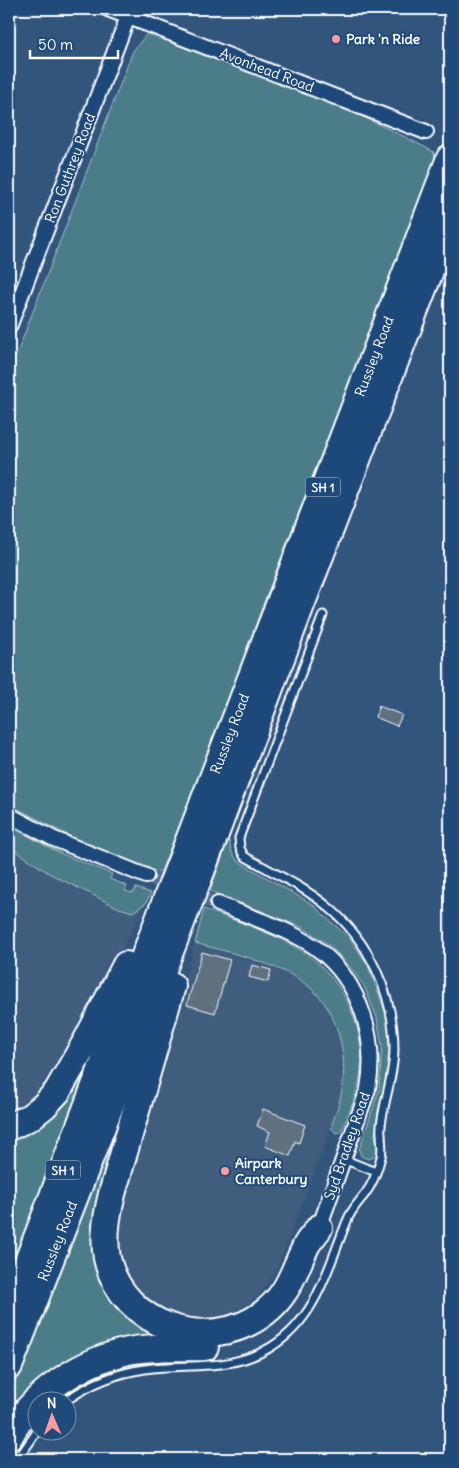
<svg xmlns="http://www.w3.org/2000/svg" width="459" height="1468" font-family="Delius,sans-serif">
<rect width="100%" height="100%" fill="#32557c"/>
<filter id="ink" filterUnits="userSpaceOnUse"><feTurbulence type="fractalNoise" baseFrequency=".02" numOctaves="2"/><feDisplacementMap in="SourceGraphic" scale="10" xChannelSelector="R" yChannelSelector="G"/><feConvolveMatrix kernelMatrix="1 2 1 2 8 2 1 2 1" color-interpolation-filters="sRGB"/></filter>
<g filter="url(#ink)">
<path fill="#3f5d7d" d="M9,846L50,874L119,908L133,912L146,903L68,1056L52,1081L35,1097L19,1108L9,1112Z
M195,943L282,971L306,984L322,1000L332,1019L342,1044L344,1070L341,1095L331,1128L275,1273L259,1295L242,1308L220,1317L194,1320L166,1312L148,1301L133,1285L120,1257L116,1224Z"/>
<path fill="#4c7d88" stroke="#a6bec4" d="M149,31C245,69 343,103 434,152L435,162L264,602L178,840L174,839L160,873L79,841L9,804V374L133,51Z
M9,826L62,854L112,874L110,879L127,886L125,891L133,893L136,888L151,893L146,903L133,912L119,908L50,874L9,846Z
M228,841H229L232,853L238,861L312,904L350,939L367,963L388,1019L389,1050L387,1074L378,1112L375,1134L377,1146L376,1154L374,1157L368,1159L361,1156L359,1150L379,1090L382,1046L377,1018L364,986L347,963L329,945L304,928L210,891Z
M204,909C235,921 271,932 299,949C340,974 365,1023 361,1070C359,1091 349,1113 341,1132L336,1133L331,1128C334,1117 339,1106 341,1095C348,1064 341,1025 322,1000C312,987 297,977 283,971C255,958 224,951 195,943Z
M104,1031L9,1279V1133Z
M128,1085L100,1244L161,1332L151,1342L9,1426V1398Z"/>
<path fill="#5e6f7f" stroke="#fff" d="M379,706L402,715L397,726L375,717Z
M202,952L230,960L215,1013L187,1005Z
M252,965L271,970L268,982L249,977Z
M263,1109L305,1125L299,1143L295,1141L290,1156L265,1146L270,1132L257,1126Z"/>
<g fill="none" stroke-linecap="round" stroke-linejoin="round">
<path stroke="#516e90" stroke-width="14" stroke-dasharray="14 7" stroke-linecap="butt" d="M146,876L218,904"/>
<g stroke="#fff" stroke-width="11">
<path id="lane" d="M343,1159L376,1172
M67,1400C90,1384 116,1373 145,1369C189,1363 231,1372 271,1347C317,1319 328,1267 347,1221C351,1210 358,1203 365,1194C372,1185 378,1169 381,1157C383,1150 381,1141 381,1133C380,1126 382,1119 383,1113C387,1091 394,1071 394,1049C394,995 369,940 327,906C303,886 270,871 244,856L240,848L239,838L323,615
M18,1459L38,1430"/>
</g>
<g stroke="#fff" stroke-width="18">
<path id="street" d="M108,9L426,132
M9,327L131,9
M9,815L54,839L146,876
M218,904C248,916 280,926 307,942C357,972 378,1033 368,1089L319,1228"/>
</g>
<g stroke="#fff" stroke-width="30">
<g id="highway">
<path d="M172,986L112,1194C107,1215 103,1236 107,1258C122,1327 209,1355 264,1313C289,1294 293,1272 306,1246C309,1240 315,1234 319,1228"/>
<path d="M9,1127L30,1117L44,1106L57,1092L87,1040L126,965"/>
<path id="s1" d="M9,1311L450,158"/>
<path id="s2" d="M9,1366L202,869L301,605L450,219"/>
<path d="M9,1437C31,1395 78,1363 124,1352C150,1346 178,1348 205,1347"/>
</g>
</g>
<use href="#lane" stroke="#1f4a7a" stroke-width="7"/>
<use href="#street" stroke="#1f4a7a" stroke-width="14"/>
<use href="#highway" stroke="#1f4a7a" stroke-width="26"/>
</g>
</g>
<g fill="#ff9aa2" stroke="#1f4a7a" stroke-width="2">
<circle cx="336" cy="39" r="5"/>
<circle cx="225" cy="1171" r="5"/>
</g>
<g text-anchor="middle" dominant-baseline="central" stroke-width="4" stroke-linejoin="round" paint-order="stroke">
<g fill="#1f4a7a" stroke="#bcc9d7" stroke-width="1">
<rect x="305.5" y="477.5" width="35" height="19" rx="4"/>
<rect x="45.5" y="1160.5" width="35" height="19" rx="4"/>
</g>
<g font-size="12" font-weight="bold" fill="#fff">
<text x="323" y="487">SH 1</text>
<text x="63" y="1170">SH 1</text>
</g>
<g font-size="14" font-weight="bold" fill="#fff" stroke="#1f4a7a" text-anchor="start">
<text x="346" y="39">Park 'n Ride</text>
<text x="235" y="1163">Airpark<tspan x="235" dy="16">Canterbury</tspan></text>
</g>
<g font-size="14" fill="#fff" stroke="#1f4a7a">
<text transform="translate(267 70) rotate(21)">Avonhead Road</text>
<text transform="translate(70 168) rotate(-69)">Ron Guthrey Road</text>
<text stroke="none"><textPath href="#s1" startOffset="1022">Russley Road</textPath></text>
<text stroke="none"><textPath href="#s1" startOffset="618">Russley Road</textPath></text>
<text transform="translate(347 1146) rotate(-71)">Syd Bradley Road</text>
<text stroke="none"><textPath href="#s2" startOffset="134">Russley Road</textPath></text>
</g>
</g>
<rect width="459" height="1468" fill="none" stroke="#1f4a7a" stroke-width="30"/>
<rect x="15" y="15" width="429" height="1438" fill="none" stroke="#fff" stroke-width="2" filter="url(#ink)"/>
<g transform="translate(52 1416) rotate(358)"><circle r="24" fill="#1f4a7a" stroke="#7992af"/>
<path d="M0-4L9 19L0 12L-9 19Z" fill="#ff9aa2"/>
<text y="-8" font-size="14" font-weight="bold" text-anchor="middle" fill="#ffffff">N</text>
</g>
<path d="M30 50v8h88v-8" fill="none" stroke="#ffffff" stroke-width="2.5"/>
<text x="38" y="50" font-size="15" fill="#ffffff" stroke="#1f4a7a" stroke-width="4" paint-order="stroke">50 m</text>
</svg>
